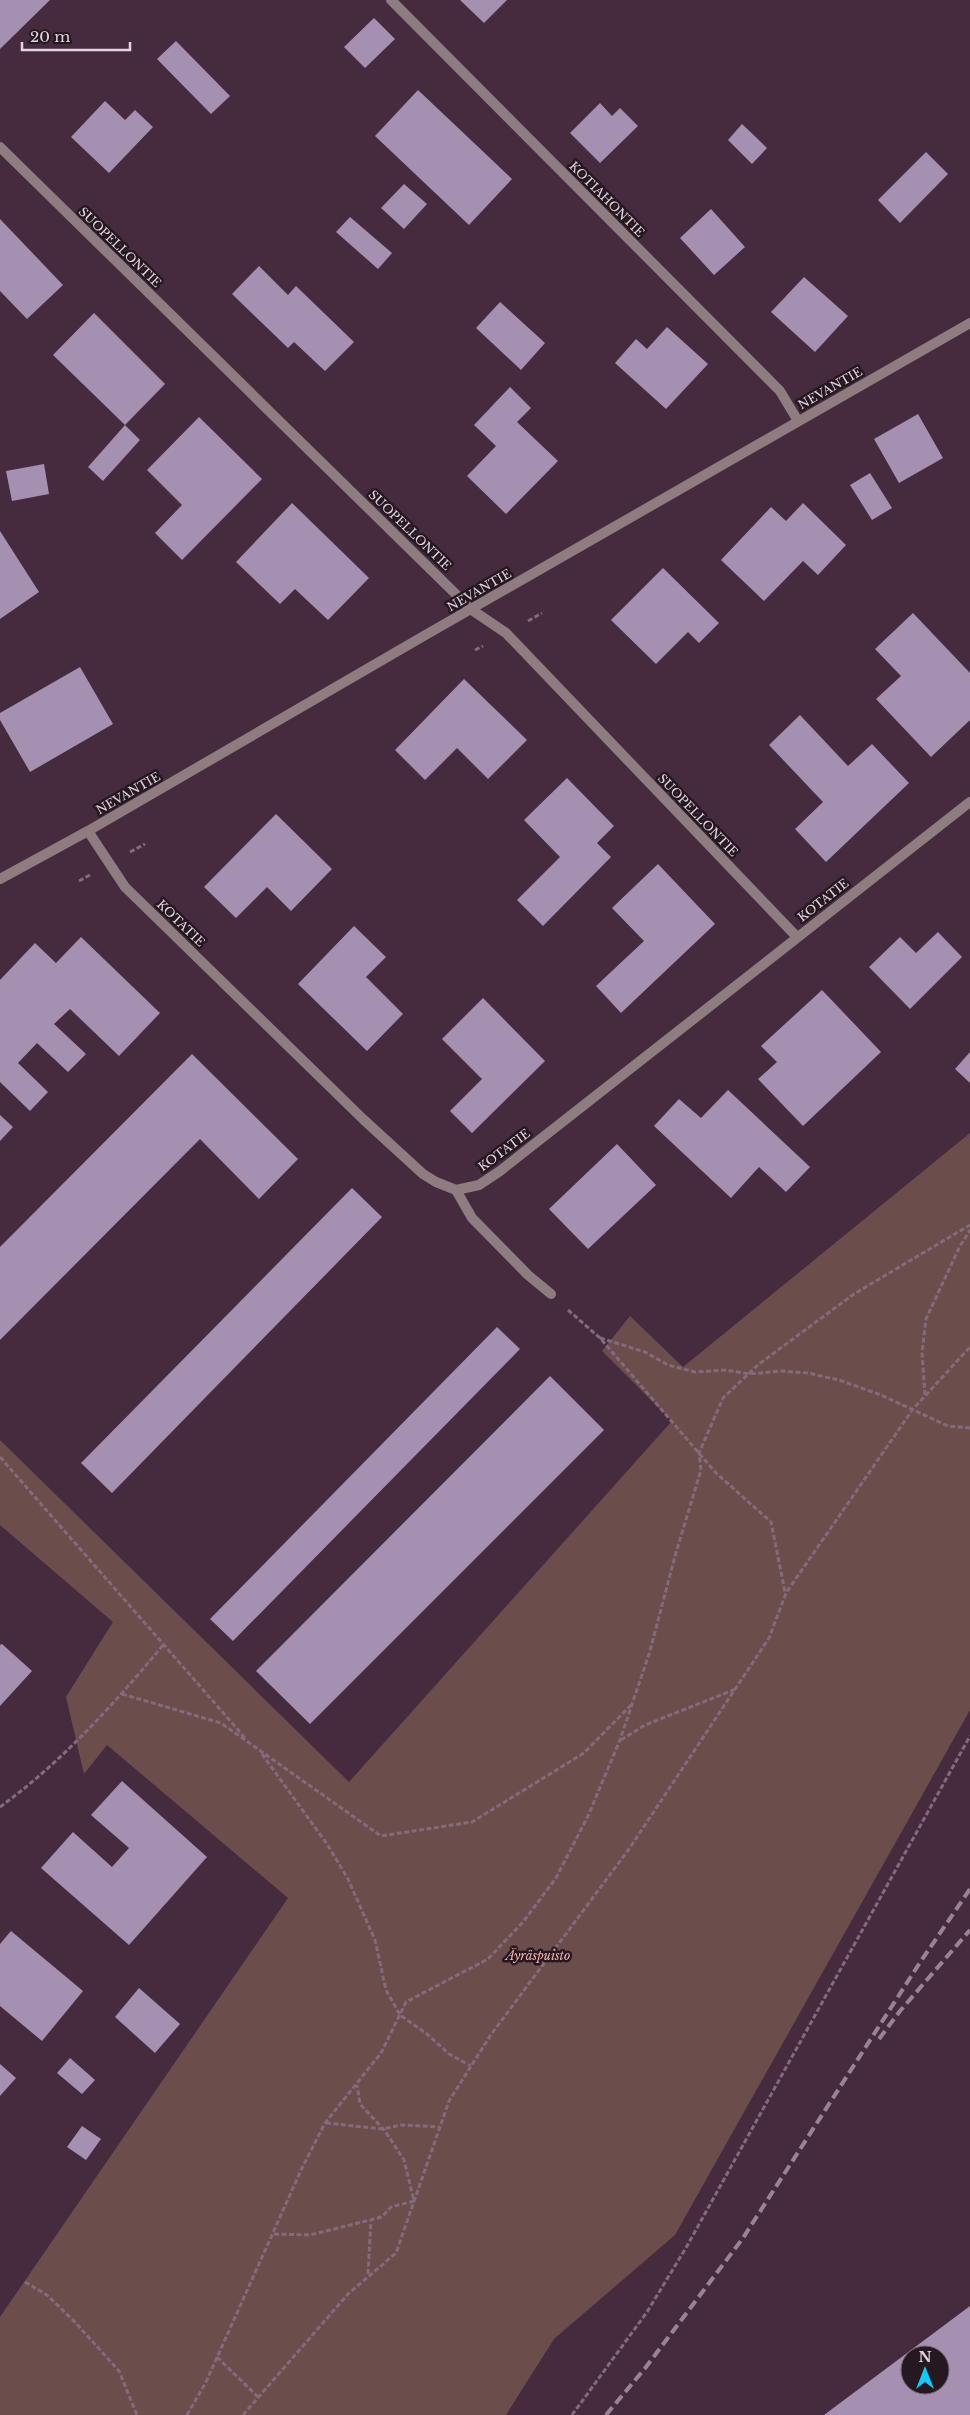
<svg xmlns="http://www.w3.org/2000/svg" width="970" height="2415" font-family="'Libre Baskerville',serif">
<rect width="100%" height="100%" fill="#462b3f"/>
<path fill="#6b4d4c" d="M970,1133V1710L675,2235L554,2339L506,2415H0V2317L288,1898L107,1745L84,1774L66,1697L113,1622L0,1525V1440L349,1782L672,1421L602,1351L630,1316L683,1367Z"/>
<path fill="#a690b2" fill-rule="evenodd" d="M0,0H50L0,49Z
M460,0H507L484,23Z
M374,18L395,39L365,68L344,47Z
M176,41L230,96L211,114L157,59Z
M418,90L512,179L469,225L375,136Z
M105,101L125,120L135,110L153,127L109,173L71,137Z
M600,103L612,116L620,108L638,126L600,163L570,133Z
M742,124L767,148L752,164L728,140Z
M926,152L948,174L900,223L878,200Z
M404,184L427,204L404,229L381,208Z
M711,209L745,247L714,275L680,238Z
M350,217L392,253L378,269L336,232Z
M0,219L63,285L27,319L0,291Z
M259,266L288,295L296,286L354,342L325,371L294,342L288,348L232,294Z
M804,277L848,316L815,352L771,312Z
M500,302L545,343L521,370L476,328Z
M94,313L165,384L125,425L53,355Z
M667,327L708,364L666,409L615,363L636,339L647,349Z
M510,387L531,408L517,422L558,461L506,514L467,476L496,446L474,425Z
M918,414L943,458L899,483L874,439Z
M199,417L262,479L182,560L155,533L182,505L147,470Z
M125,425L140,440L103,481L88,467Z
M44,464L49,494L12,501L6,471Z
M870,473L892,508L872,520L850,485Z
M292,503L369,578L328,620L295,589L280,604L236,562Z
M803,503L846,545L818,575L803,561L764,601L721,560L771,507L786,521Z
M0,531L39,592L0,619Z
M663,568L719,623L699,643L688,632L656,664L611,620Z
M913,613L970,673V720L931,757L876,699L901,676L875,649Z
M80,667L113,724L30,772L0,720V713Z
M464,679L527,740L488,779L457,748L425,780L395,750Z
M800,715L848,766L872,744L909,783L826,862L795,829L823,802L769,745Z
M567,778L614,826L597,843L611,857L543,926L517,900L560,857L524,820Z
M276,814L332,869L291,911L267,887L236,918L204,887Z
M658,864L715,924L621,1013L596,986L644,941L612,908Z
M354,926L386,957L366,977L403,1014L367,1051L298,984Z
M938,932L962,957L910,1009L869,967L900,937L916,953Z
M81,937L160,1013L119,1056L70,1009L54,1024L86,1054L68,1072L37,1043L18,1063L48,1092L30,1111L0,1082V980L35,943L56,963Z
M822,990L881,1052L803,1126L758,1079L777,1062L761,1046Z
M483,998L545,1061L472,1133L450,1111L482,1079L442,1039Z
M970,1052V1083L955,1069Z
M192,1054L298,1159L259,1199L200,1139L0,1340V1247Z
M728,1090L810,1167L786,1192L759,1167L731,1198L654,1126L679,1099L701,1118Z
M0,1115L13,1127L0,1141Z
M617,1144L656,1185L588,1249L549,1209Z
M352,1188L382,1217L112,1493L81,1463Z
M497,1327L520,1349L233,1641L210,1619Z
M550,1376L604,1430L310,1724L256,1671Z
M2,1644L32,1671L0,1706V1645Z
M122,1781L207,1857L129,1945L41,1868L73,1832L112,1867L129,1848L91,1815Z
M11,1931L83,1991L42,2041L0,2006V1944Z
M139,1988L180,2024L155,2053L115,2017Z
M70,2058L95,2080L82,2094L57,2073Z
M0,2064L16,2078L0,2096Z
M82,2126L101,2139L86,2160L67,2147Z
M970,2306V2415H824ZM910,2355H940V2385H910Z"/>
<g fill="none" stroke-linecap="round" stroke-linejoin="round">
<path stroke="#836b7c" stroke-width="3" stroke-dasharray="5 2.5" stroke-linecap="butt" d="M528,621L542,613
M475,650L483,646
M130,852L145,844
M79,881L90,875
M568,1310L600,1338L716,1473L771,1522L785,1592
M600,1338L645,1352L668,1365L695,1372L726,1370L749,1374L781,1371L808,1373L839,1380L881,1395L948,1426L970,1428
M925,1395L922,1353L926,1319L959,1248L970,1230
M0,1457L246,1739
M122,1694L221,1723L381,1836L472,1822L584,1753L631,1705
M621,1740L645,1725L736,1689
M262,1754L327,1844L348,1879L375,1940L386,1990L400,2015L427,2034L449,2054L471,2066
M0,1807C62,1762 115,1703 164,1644
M326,2123L382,2129L401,2125L440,2127
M274,2234L310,2235L382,2217L391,2207L414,2201L404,2160L385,2131L360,2104L357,2085
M368,2274L371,2220
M25,2282L47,2295L74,2321L119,2371L137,2415
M217,2357L258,2397
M187,2415L206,2382L302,2168L325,2123L381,2053L406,2002L488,1959L523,1922L556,1878L588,1816L620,1740L650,1651L675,1556L701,1470L699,1453L723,1398L759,1364L854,1294L970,1225
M243,2415L348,2294L396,2253L449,2101L490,2036L629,1849L769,1638L786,1593L913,1409L970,1347
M572,2415L647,2312L687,2246L970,1736"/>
<path stroke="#8f7c81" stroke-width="10" d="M391,0L780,391L798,421
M0,147L472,610L506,633L796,936
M88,831L125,887L364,1120L423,1174L436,1182L456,1190L479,1185L500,1171L970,802
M0,879L88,831L422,637L970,323
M456,1190L472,1218L528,1275L551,1294"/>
<path stroke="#9a8494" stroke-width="4" stroke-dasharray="10 5" stroke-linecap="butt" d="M879,2039L900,2011L970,1930
M606,2415L646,2367L743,2238L919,1964L970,1889"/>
</g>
<g text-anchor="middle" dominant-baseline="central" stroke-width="5" stroke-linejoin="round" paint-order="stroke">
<g font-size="12" fill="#e5d3df" stroke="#251821">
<text transform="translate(607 199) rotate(45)">KOTIAHONTIE</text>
<text transform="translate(120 247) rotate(44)">SUOPELLONTIE</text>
<text transform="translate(830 388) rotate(-30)">NEVANTIE</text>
<text transform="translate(410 530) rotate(44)">SUOPELLONTIE</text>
<text transform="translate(479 590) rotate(-30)">NEVANTIE</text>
<text transform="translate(128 793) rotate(-30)">NEVANTIE</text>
<text transform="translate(698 815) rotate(46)">SUOPELLONTIE</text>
<text transform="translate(823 900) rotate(-38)">KOTATIE</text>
<text transform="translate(181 923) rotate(44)">KOTATIE</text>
<text transform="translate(504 1150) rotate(-37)">KOTATIE</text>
</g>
<g font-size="12" font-style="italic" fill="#f9b1ae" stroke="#251821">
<text x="538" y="1955">Äyräspuisto</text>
</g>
</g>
<g transform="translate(925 2370)"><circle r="24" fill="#251821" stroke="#72636d"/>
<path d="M0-4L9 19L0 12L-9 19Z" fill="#12cafb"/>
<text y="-8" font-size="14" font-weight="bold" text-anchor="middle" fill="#e5d3df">N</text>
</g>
<path d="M22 42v8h108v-8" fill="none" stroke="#e5d3df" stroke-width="2.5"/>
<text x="30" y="42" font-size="15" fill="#e5d3df" stroke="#251821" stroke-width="4" paint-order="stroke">20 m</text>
</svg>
